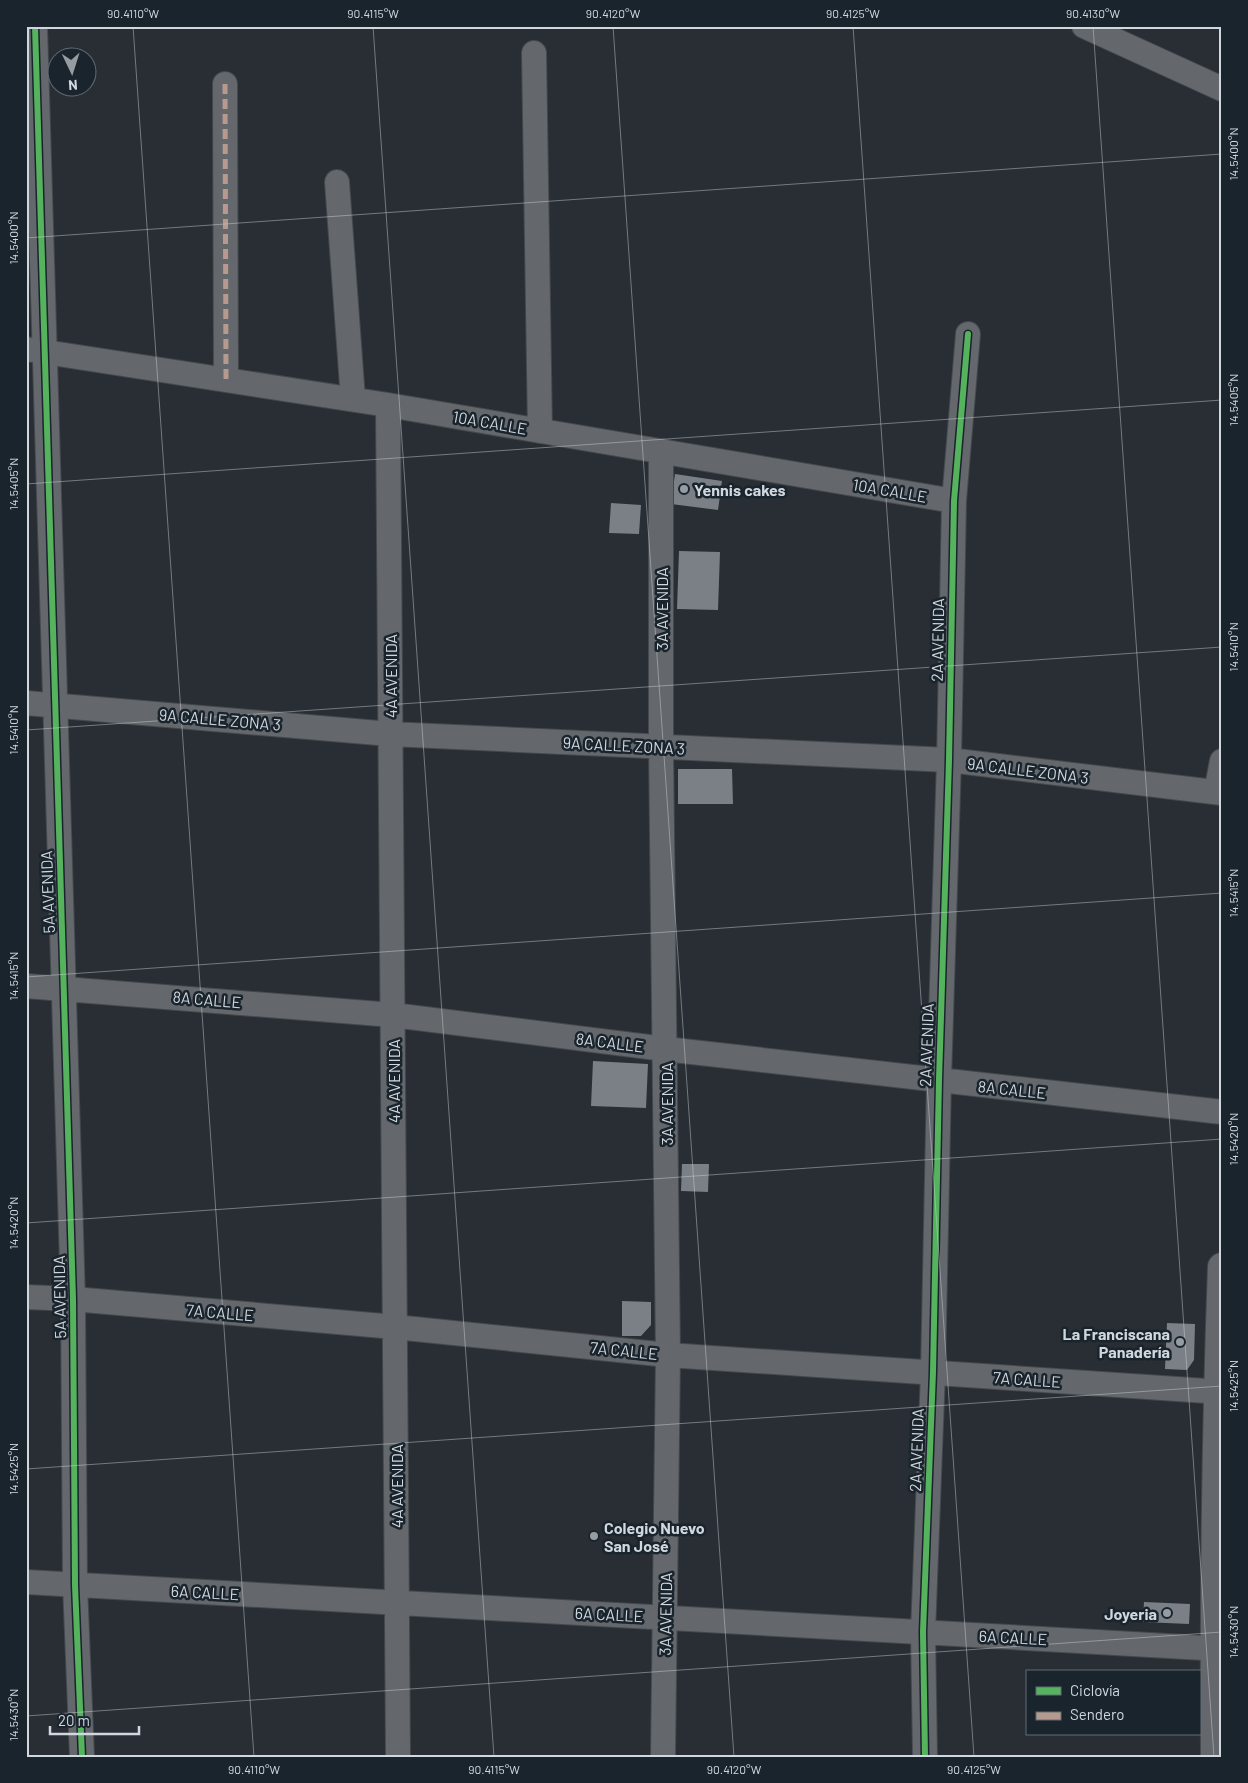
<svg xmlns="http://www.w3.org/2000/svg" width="1248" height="1783" font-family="Barlow,sans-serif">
<rect width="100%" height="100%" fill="#282e33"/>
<path fill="#7a8085" d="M675,474L722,481L718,510L671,504Z
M611,503L641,505L639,534L609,533Z
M679,551L720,552L718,610L677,609Z
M678,769H732L733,804H678Z
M593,1061L648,1064L646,1108L591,1106Z
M682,1164H709L708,1192L681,1191Z
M622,1301L651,1302V1325L641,1336H622Z
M1167,1323L1195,1324L1194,1360L1187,1370L1165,1369Z
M1144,1602L1190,1604L1189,1624L1143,1622Z"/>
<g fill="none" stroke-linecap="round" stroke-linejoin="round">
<g stroke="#44494e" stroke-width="26">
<path id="minor" d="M35,26L73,1299L75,1585L82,1757
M1084,26L1222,89
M534,53L540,431
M225,84L226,380
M337,182L353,399
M26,349L388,405L954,501
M388,405L398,1757
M661,451V747L668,1355L663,1757
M26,703L390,734L949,760L1222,793
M1216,792L1222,761
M26,986L393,1015L665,1049L1222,1112
M26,1297L73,1299L395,1327L668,1355L1222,1392
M26,1582L1222,1649
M925,1757L923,1632L933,1372L939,1080L949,760L954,501L968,334"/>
</g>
<g stroke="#44494e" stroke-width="30">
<path id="tertiary" d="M1215,1757C1214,1594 1216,1430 1222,1267"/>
</g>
<use href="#minor" stroke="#64686c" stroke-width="24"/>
<use href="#tertiary" stroke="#64686c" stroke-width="28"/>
<path stroke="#b69a8f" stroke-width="5" stroke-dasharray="10 5" stroke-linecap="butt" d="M225,84L226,380"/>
<g stroke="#1a242d" stroke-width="9">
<path id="cycleway" d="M35,26L73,1299L75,1585L82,1757
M925,1757L923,1632L933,1372L939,1080L949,760L954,501L968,334"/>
</g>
<use href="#cycleway" stroke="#56b35d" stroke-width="6"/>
</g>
<path fill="none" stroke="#d0d7de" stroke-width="1" stroke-opacity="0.45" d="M133,26L254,1757M373,26L494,1757M613,26L734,1757M853,26L974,1757M1093,26L1214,1757M26,238L1222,154M26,484L1222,400M26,730L1222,647M26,977L1222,893M26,1223L1222,1139M26,1469L1222,1386M26,1716L1222,1632"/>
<g fill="#959ca2" stroke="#1a242d" stroke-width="2">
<circle cx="684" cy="489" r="5"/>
<circle cx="1180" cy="1342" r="5"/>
<circle cx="594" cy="1536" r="5"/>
<circle cx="1167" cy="1613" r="5"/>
</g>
<g text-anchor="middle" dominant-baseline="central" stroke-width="5" stroke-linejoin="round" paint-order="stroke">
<g font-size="16" fill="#d0d7de" stroke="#1a242d">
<text transform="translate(490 422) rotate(10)">10A CALLE</text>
<text transform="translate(890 490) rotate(10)">10A CALLE</text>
<text transform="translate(661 609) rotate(-90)">3A AVENIDA</text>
<text transform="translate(937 640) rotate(-89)">2A AVENIDA</text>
<text transform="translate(390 676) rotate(-90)">4A AVENIDA</text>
<text transform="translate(220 719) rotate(5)">9A CALLE ZONA 3</text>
<text transform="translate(624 745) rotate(3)">9A CALLE ZONA 3</text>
<text transform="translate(1028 770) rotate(7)">9A CALLE ZONA 3</text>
<text transform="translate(47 892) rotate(-92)">5A AVENIDA</text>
<text transform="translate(207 999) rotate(5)">8A CALLE</text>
<text transform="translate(610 1042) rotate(7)">8A CALLE</text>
<text transform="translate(926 1045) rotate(-88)">2A AVENIDA</text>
<text transform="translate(393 1081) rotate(-90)">4A AVENIDA</text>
<text transform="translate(1012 1089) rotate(6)">8A CALLE</text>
<text transform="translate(666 1104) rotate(-90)">3A AVENIDA</text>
<text transform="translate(59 1297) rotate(-91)">5A AVENIDA</text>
<text transform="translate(220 1312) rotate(5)">7A CALLE</text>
<text transform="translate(624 1350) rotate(6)">7A CALLE</text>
<text transform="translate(1027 1379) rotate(4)">7A CALLE</text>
<text transform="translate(916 1450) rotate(-88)">2A AVENIDA</text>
<text transform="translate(396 1486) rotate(-90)">4A AVENIDA</text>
<text transform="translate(205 1592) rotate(3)">6A CALLE</text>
<text transform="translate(609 1614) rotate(3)">6A CALLE</text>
<text transform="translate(665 1614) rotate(-89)">3A AVENIDA</text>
<text transform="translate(1013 1637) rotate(3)">6A CALLE</text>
</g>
<g font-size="16" font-weight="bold" fill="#d0d7de" stroke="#1a242d" text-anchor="start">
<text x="694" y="489">Yennis cakes</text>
<text x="1170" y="1333" text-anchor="end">La Franciscana<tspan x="1170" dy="18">Panadería</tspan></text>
<text x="604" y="1527">Colegio Nuevo<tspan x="604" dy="18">San José</tspan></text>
<text x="1157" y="1613" text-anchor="end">Joyeria</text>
</g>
</g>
<rect width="1248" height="1783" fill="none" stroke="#1a242d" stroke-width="55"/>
<rect x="1026" y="1670" width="175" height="65" fill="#1a242d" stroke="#636c74"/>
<rect x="1036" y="1687" width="25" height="8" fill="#56b35d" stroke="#636c74"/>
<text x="1070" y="1696" font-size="15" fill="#d0d7de">Ciclovía</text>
<rect x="1036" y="1712" width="25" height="8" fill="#b69a8f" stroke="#636c74"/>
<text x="1070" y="1720" font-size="15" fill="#d0d7de">Sendero</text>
<g transform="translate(72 72) rotate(176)"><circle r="24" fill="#1a242d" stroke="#636c74"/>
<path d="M0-4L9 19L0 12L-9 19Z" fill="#959ca2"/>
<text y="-8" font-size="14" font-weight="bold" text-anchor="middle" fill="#d0d7de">N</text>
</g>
<path d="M50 1726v8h89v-8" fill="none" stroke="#d0d7de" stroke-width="2.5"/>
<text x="58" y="1726" font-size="15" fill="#d0d7de" stroke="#1a242d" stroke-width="4" paint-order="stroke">20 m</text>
<rect x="28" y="28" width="1192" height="1728" fill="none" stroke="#d0d7de" stroke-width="2"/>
<g font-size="12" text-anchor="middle" fill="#d0d7de">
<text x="133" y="18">90.4110°W</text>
<text x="373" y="18">90.4115°W</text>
<text x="613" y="18">90.4120°W</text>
<text x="853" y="18">90.4125°W</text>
<text x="1093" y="18">90.4130°W</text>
<text transform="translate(1234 154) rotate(-90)" y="4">14.5400°N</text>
<text transform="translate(14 238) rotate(-90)" y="4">14.5400°N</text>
<text transform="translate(1234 400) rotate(-90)" y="4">14.5405°N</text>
<text transform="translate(14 484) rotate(-90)" y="4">14.5405°N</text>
<text transform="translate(1234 647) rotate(-90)" y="4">14.5410°N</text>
<text transform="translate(14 730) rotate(-90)" y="4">14.5410°N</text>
<text transform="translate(1234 893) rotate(-90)" y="4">14.5415°N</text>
<text transform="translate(14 976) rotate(-90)" y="4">14.5415°N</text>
<text transform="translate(1234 1139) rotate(-90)" y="4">14.5420°N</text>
<text transform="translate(14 1223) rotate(-90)" y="4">14.5420°N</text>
<text transform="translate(1234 1386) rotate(-90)" y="4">14.5425°N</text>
<text transform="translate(14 1469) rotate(-90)" y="4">14.5425°N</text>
<text transform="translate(1234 1632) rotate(-90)" y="4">14.5430°N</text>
<text transform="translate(14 1715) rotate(-90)" y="4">14.5430°N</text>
<text x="254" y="1774">90.4110°W</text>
<text x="494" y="1774">90.4115°W</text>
<text x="734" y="1774">90.4120°W</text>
<text x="974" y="1774">90.4125°W</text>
</g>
</svg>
